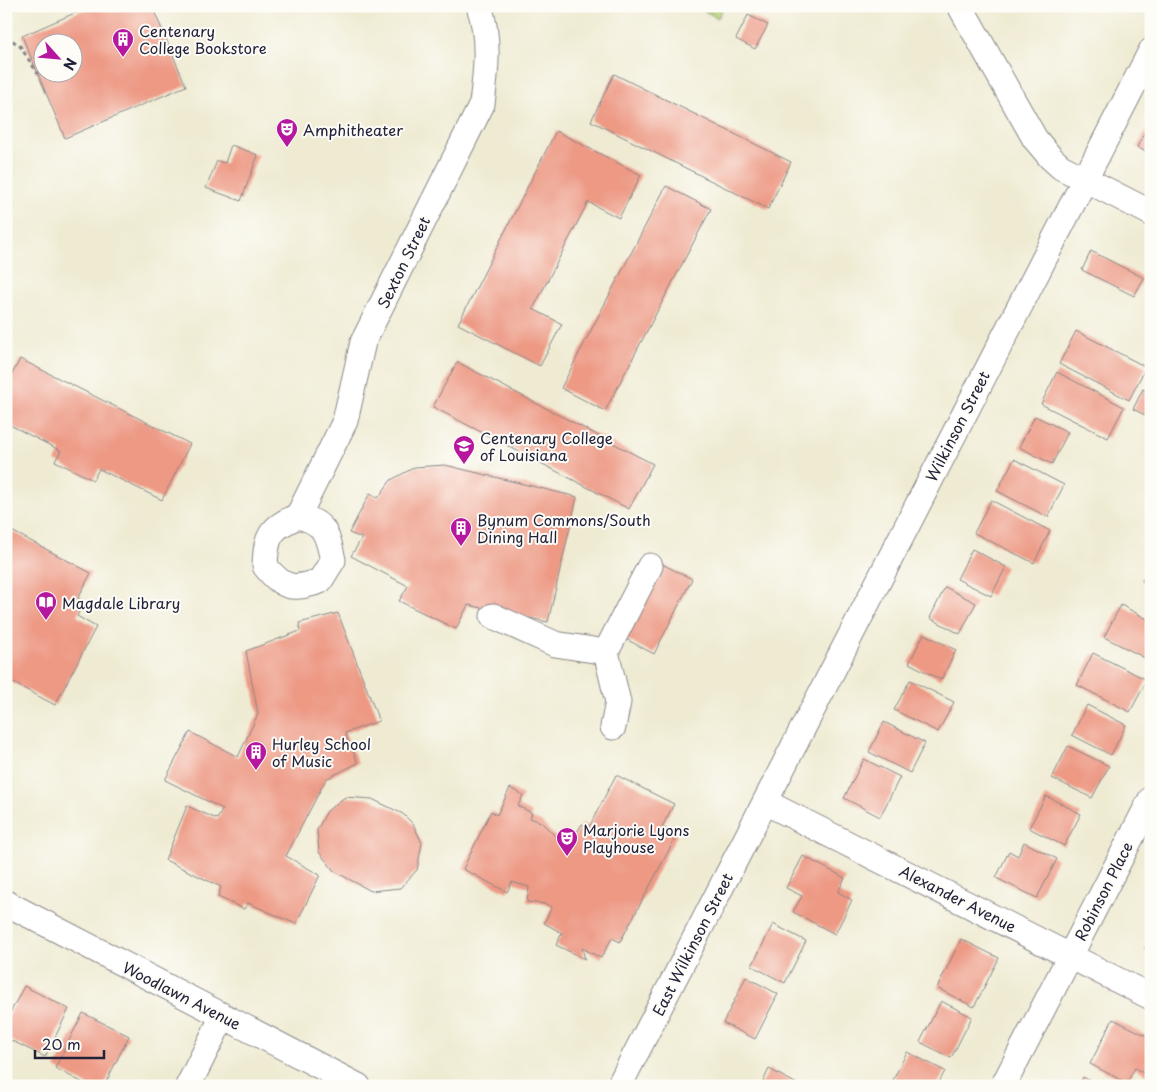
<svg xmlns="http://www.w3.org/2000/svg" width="1157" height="1092" font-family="'Playpen Sans',sans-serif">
<rect width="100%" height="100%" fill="#fdfcf7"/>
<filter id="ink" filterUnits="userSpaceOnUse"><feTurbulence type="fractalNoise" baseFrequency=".02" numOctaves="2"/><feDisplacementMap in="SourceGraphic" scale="10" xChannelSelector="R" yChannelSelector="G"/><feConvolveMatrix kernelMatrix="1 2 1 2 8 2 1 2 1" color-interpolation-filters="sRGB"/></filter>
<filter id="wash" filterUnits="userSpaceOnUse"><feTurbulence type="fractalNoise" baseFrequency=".0096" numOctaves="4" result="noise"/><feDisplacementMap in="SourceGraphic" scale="20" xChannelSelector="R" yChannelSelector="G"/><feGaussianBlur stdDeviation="1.12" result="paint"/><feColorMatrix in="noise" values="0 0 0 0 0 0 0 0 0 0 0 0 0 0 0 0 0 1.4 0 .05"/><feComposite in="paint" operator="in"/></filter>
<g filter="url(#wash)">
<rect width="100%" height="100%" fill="#efebd3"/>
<path fill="#b6ce73" stroke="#6c7857" d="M695,6H724L718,18Z"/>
<g id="blocks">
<path fill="#ed9984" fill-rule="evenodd" d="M91,6H152L186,86L65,138L22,36ZM42,42H72V72H42Z
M748,15L768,25L755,49L736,39Z
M614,74L791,162L768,209L591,121Z
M1151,120V155L1137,147Z
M556,131L641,175L619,218L588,202L533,309L562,324L540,366L458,324Z
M231,145L258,155L241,201L206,188L217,161L225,163Z
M666,186L711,209L605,411L561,388Z
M1091,251L1144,278L1134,296L1082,270Z
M1076,331L1146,367L1129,400L1059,364Z
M20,359L190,444L162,500L99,469L93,480L55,461L61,451L6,423V386Z
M457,362L653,464L629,509L433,407Z
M1057,372L1124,407L1108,438L1041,404Z
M1143,389L1151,393V418L1133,409Z
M1035,416L1068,432L1052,464L1019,447Z
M1014,459L1064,485L1048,517L997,491Z
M445,465L577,497L548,622L468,605L456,629L399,601L408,586L351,556L362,538L349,533L370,493L378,498L391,480L415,467Z
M991,500L1050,531L1034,563L974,533Z
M6,528L91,573L78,598L84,602L77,616L96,627L55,705L6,679Z
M972,549L1006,567L991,596L957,579Z
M662,564L692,579L654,654L624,638Z
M1151,564V586L1142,581Z
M945,587L976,603L960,634L930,618Z
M1121,605L1151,621V661L1104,637Z
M338,613L379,721L345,733L358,763L326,779L286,856L320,875L296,924L248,903L244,909L218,897L221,887L165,860L187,806L217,819L223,809L165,780L190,732L238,757L258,714L246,651L300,631L299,623Z
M924,634L956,650L941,680L909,663Z
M1093,653L1147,680L1130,712L1077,685Z
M910,680L954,702L938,732L894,710Z
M1087,705L1126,725L1111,755L1072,735Z
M884,722L925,743L910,773L869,752Z
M1068,746L1109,766L1092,798L1052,778Z
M864,759L900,777L880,817L844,798Z
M616,775L674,804L662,827L677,835L620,942L612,938L601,958L582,948L585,959L556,945L562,933L544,923L552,907L545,904L527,902L529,887L512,882L507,892L463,869L491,811L497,815L510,788L523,795L518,806L532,813L530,818L541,822L564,845H569L582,824L589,827Z
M1046,796L1081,814L1064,846L1029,828Z
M345,797L372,799L403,814L413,824L422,843L417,870L400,888L371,891L334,871L319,852L317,830L327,811Z
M1024,842L1057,859L1037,898L996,878L1009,851L1018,856Z
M803,856L845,878L838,892L852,900L835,934L793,912L802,896L786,888Z
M773,924L806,941L785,983L752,966Z
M1151,937V952L1145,949Z
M961,939L999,958L974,1007L937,988Z
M746,977L778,994L755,1039L723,1023Z
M24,986L69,1009L45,1057L6,1038V1021Z
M941,1001L972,1017L951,1058L920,1042Z
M83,1013L129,1036L104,1086H89L55,1068Z
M1113,1019L1151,1038V1077L1135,1068L1127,1083L1090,1064Z
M907,1052L945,1071L937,1086H890Z
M769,1069L801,1086H761Z
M1083,1077L1100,1086H1079Z"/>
</g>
</g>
<g filter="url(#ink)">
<use href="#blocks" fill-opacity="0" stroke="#888687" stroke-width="1"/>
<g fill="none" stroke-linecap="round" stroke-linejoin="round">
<g stroke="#888687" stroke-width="27">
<path id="minor" d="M960,6L1035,139L1051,158L1061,167L1151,213
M298,516C326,523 327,534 333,560L320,581C292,591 283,588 265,566C266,536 270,528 298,516L345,421L363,342L482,104C486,72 490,37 479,6
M493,616L555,644L606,652
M613,727L618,702L606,652L650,566
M765,802L1151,997
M6,903L358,1086
M188,1086L223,1016
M619,1086L1151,51
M1003,1086L1151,799"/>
</g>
<path stroke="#888687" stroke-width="3" stroke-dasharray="4 4" stroke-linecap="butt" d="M6,36L20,46L38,74"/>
<use href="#minor" stroke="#fff" stroke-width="25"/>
</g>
</g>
<defs>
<g id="building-pin" transform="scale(1.125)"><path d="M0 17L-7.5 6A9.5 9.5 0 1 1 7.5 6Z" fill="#b5179e" stroke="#fdfcf7"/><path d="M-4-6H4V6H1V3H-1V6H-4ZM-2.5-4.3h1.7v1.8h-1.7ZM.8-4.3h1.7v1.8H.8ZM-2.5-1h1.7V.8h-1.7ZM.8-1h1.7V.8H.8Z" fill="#fff"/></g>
<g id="theatre-pin" transform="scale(1.125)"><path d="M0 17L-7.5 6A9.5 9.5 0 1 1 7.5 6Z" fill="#b5179e" stroke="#fdfcf7"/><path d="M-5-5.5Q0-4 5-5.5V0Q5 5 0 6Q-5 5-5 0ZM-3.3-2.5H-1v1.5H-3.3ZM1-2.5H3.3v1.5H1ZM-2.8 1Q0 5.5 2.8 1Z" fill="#fff"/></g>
<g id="university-pin" transform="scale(1.125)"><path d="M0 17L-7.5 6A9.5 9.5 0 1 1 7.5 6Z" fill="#b5179e" stroke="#fdfcf7"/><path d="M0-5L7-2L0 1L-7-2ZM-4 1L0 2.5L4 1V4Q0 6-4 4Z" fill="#fff"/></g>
<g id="library-pin" transform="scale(1.125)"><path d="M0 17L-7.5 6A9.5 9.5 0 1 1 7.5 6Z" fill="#b5179e" stroke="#fdfcf7"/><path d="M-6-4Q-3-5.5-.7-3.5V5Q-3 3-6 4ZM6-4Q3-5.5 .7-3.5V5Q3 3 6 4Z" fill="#fff"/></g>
</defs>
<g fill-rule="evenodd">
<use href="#building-pin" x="123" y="39"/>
<use href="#theatre-pin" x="287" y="129"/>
<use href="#university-pin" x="464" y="446"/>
<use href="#building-pin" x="461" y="528"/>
<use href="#library-pin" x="46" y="602"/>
<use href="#building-pin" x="256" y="752"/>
<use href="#theatre-pin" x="567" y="838"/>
</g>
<g text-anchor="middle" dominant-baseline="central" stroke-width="4" stroke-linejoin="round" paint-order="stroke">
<g font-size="15" fill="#22223b" stroke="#fdfcf7" text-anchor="start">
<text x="139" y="30">Centenary<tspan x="139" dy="17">College Bookstore</tspan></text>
<text x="303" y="129">Amphitheater</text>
<text x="480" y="437">Centenary College<tspan x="480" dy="17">of Louisiana</tspan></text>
<text x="477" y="519">Bynum Commons/South<tspan x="477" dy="17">Dining Hall</tspan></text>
<text x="62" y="602">Magdale Library</text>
<text x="272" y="743">Hurley School<tspan x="272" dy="17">of Music</tspan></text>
<text x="583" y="829">Marjorie Lyons<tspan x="583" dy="17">Playhouse</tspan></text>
</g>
<g font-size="15" fill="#22223b" stroke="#fdfcf7">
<text transform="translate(403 262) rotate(-64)">Sexton Street</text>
<text transform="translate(957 426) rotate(-63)">Wilkinson Street</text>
<text transform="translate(1103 891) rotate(-63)">Robinson Place</text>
<text transform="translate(958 898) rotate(27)">Alexander Avenue</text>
<text transform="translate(692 944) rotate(-63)">East Wilkinson Street</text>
<text transform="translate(182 995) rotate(27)">Woodlawn Avenue</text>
</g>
</g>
<rect width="1157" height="1092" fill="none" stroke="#fdfcf7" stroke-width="25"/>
<g transform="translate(58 58) rotate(117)"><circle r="24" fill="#fdfcf7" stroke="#a5a5ac"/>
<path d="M0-4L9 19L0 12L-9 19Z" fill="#b5179e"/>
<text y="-8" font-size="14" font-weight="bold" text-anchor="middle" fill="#22223b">N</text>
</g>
<path d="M35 1050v8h69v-8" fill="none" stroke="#22223b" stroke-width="2.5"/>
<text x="42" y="1050" font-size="15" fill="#22223b" stroke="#fdfcf7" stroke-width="4" paint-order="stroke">20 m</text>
</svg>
